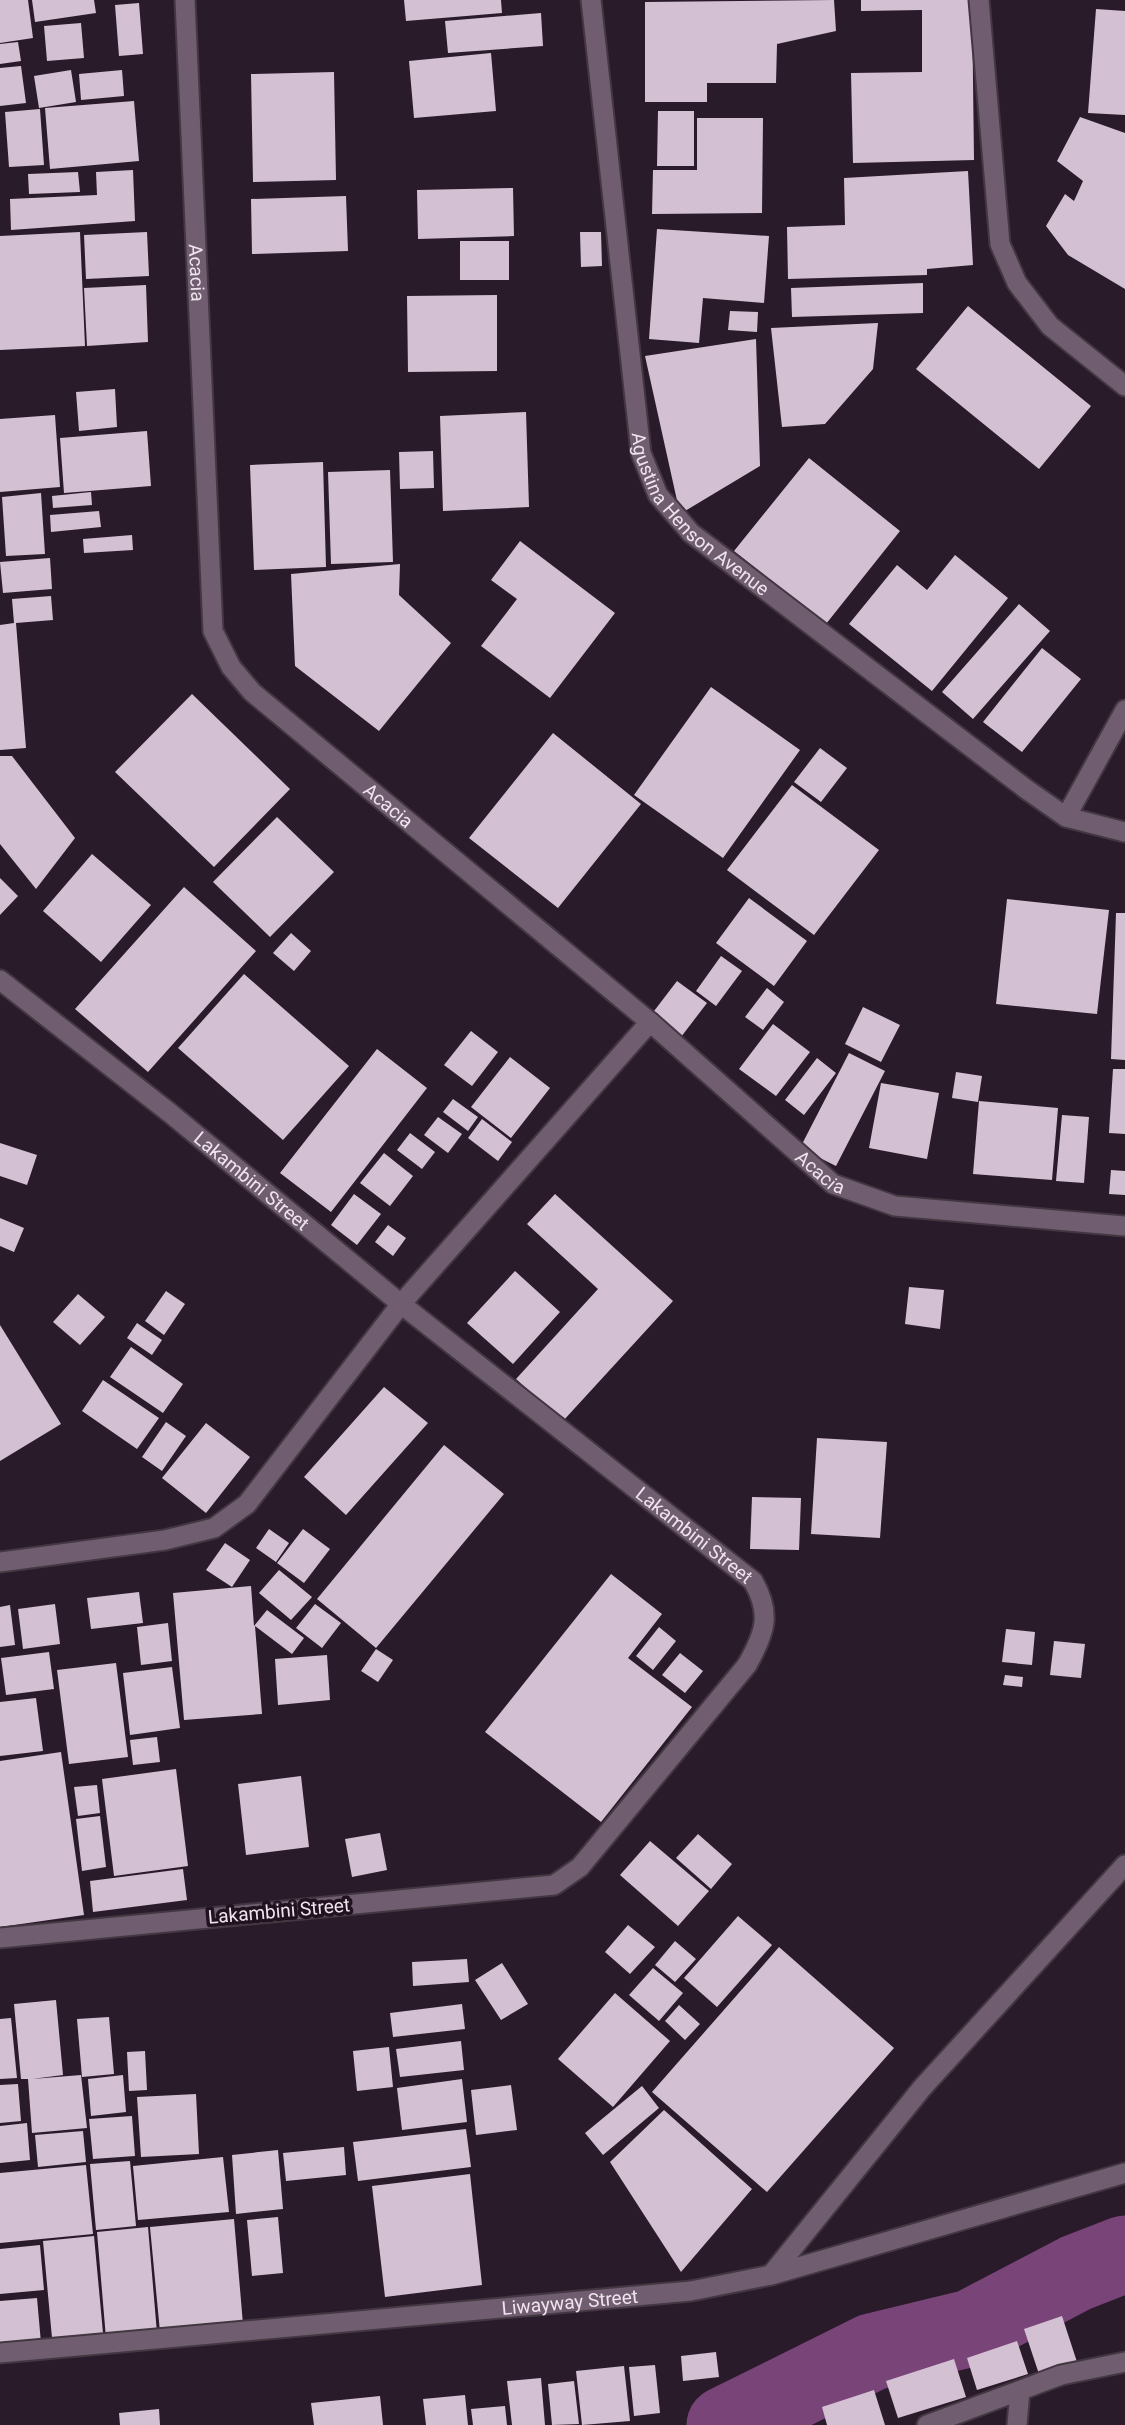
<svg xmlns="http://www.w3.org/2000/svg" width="1125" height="2425" font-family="Roboto,sans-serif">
<rect width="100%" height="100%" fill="#2a1b2a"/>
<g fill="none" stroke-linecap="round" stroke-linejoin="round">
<path stroke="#794578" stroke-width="77" d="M725,2425L872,2352L971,2328L1076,2273L1125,2254"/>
</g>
<path fill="#d4c0d3" d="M0,0H28L33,38L0,43Z
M32,0H94L96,13L35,22Z
M404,0H501L502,13L406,21Z
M834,0L836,31L777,44L776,83H707V102H645V2Z
M861,0H972L974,160L853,163L851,73L922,72V10L861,11Z
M139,3L143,54L119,56L115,5Z
M1096,9L1125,11V115L1088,113Z
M541,13L543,46L448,53L445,21Z
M81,23L84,58L47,61L44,26Z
M18,42L21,61L0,64V44Z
M491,53L496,111L414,118L409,61Z
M21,66L26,103L0,106V68Z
M71,70L76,102L39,108L34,76Z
M122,70L124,96L81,100L79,74Z
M334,72L336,180L253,182L251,74Z
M134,101L139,161L50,169L45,108Z
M40,109L44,165L9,167L5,112Z
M658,111H694V166H657Z
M1080,117L1125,133V289L1068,255L1046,226L1065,194L1074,201L1083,181L1057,161Z
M697,118H763L762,213L652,214L653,170H697Z
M133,170L135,221L11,230L10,199L97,195L96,172Z
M968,171L973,265L927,269V275L788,279L787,227L845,225L844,178Z
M78,172L80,192L29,194L28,174Z
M513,188L514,236L418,239L417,190Z
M346,196L348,251L252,254L251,199Z
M657,229L769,236L764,303L703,298L699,343L649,339Z
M80,232L85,346L0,350V236Z
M147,232L149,276L86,279L84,235Z
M580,232H601L602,266L581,267Z
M460,241H509V280H460Z
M923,283V313L792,317L791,288Z
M146,285L148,342L87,346L84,288Z
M497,295V371L408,372L407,296Z
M968,306L1091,406L1039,469L916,369Z
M730,311L758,312L757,332L728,330Z
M878,323L873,369L825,424L782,427L771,328Z
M756,339L760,466L680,514L645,356Z
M115,389L117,427L79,431L76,392Z
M526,412L529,507L443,511L440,416Z
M55,415L60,487L0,492V419Z
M147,431L151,486L64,493L60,438Z
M433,451L434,488L400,489L399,452Z
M809,458L900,531L826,624L734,551Z
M323,462L326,567L254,570L250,465Z
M390,470L393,562L331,564L328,472Z
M91,492L92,505L53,508L52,496Z
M41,493L45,554L6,556L2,497Z
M99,511L101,527L51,532L50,515Z
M132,535L133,550L84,553L83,539Z
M520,541L615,613L550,698L481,646L517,599L491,580Z
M955,555L1008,598L932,691L849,624L897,565L927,590Z
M50,558L52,589L3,593L0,562Z
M400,564L399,595L451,643L379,731L295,666L291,574Z
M51,596L53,620L16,623L26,748L0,750V625L14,623L12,599Z
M1019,604L1050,631L973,719L942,692Z
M1042,648L1081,679L1022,752L983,722Z
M711,687L800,750L723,858L634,795Z
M192,694L290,789L214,867L115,772Z
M553,733L641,804L558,908L469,838Z
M820,748L847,768L821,802L794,782Z
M0,756H12L75,838L36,889L0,844Z
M792,785L879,850L814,935L727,870Z
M277,817L334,872L270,937L213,882Z
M92,854L151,905L101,962L43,911Z
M0,878L18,896L0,915Z
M184,887L256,951L148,1072L75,1009Z
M749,898L807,941L774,986L716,943Z
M1007,899L1109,910L1097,1014L996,1004Z
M1116,913H1125V1060L1111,1059Z
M291,933L311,951L294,971L273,953Z
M721,956L742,971L716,1006L696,991Z
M244,974L349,1066L283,1140L178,1048Z
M677,981L707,1003L681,1037L651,1015Z
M767,988L784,1002L763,1030L745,1017Z
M863,1007L900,1025L881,1062L845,1044Z
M773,1024L810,1052L776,1096L739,1069Z
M471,1031L498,1052L472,1086L444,1065Z
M377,1049L427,1088L331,1212L280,1173Z
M849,1053L885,1071L836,1166L800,1148Z
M510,1057L550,1088L511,1138L471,1107Z
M817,1058L836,1073L804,1115L785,1100Z
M1113,1069H1125V1134L1109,1133Z
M956,1072L982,1076L978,1102L952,1098Z
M881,1083L939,1093L927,1159L869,1148Z
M453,1099L478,1117L468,1131L443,1112Z
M979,1101L1058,1108L1052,1180L973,1174Z
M1062,1115L1089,1117L1084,1183L1056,1181Z
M438,1117L462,1134L448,1153L424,1135Z
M482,1119L512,1142L498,1161L468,1138Z
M410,1133L435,1152L422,1169L397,1150Z
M0,1143L37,1155L27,1185L0,1176Z
M384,1153L413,1176L390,1206L360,1183Z
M1111,1170L1125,1171V1195L1109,1194Z
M354,1194L381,1214L357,1245L331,1225Z
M555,1194L673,1301L563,1421L516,1379L598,1289L527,1224Z
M0,1218L24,1228L14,1252L0,1246Z
M388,1225L406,1238L393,1256L375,1242Z
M515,1271L560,1312L513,1364L467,1323Z
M909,1287L944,1290L940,1329L905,1324Z
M166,1291L185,1304L164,1335L145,1321Z
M78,1294L105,1317L80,1345L53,1322Z
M137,1323L162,1340L152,1355L127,1338Z
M0,1325L61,1424L0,1461Z
M131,1347L183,1384L163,1413L110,1377Z
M103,1380L159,1418L137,1449L82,1411Z
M384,1387L428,1423L346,1515L304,1477Z
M166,1422L186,1436L162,1471L142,1457Z
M206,1423L250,1457L206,1513L162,1478Z
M817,1438L887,1442L880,1538L811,1534Z
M444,1445L504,1494L376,1648L317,1599Z
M752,1497L801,1498L799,1550L750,1549Z
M269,1529L289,1543L276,1562L256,1548Z
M303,1529L330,1549L304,1583L277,1563Z
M225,1543L250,1560L232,1587L206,1570Z
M279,1570L312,1597L291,1620L259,1593Z
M611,1574L662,1614L628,1658L692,1707L601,1822L485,1732Z
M251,1586L254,1626L267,1610L304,1638L292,1654L255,1626L262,1714L184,1720L173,1593Z
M139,1592L143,1623L91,1629L87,1598Z
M55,1604L60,1644L23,1649L18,1609Z
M315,1604L341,1623L322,1648L296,1628Z
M10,1605L15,1645L0,1647V1607Z
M168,1623L172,1661L141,1665L137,1627Z
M659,1627L676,1641L653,1670L636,1656Z
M1006,1629L1035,1632L1032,1665L1002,1662Z
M1054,1641L1085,1644L1081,1678L1050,1675Z
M376,1649L393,1660L378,1682L361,1671Z
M49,1652L54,1689L6,1695L1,1658Z
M680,1653L703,1671L685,1693L662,1675Z
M327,1655L330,1700L278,1705L275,1659Z
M116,1663L128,1757L69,1764L57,1670Z
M172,1667L180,1728L130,1735L123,1673Z
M1005,1675L1023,1677L1022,1687L1003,1685Z
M36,1698L43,1751L0,1756V1702Z
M157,1737L160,1762L133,1765L130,1740Z
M61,1752L84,1915L0,1927V1761Z
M176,1769L188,1866L114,1876L102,1779Z
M301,1776L309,1847L246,1855L238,1784Z
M97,1785L100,1813L78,1816L74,1787Z
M100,1816L106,1867L82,1871L76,1819Z
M380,1833L387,1870L352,1877L345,1839Z
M698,1834L732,1864L711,1889L676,1858Z
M650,1841L709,1891L678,1926L620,1875Z
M183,1869L187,1900L93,1912L90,1881Z
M738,1916L772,1945L717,2007L684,1978Z
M628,1925L655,1947L630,1974L605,1952Z
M675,1941L696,1959L675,1982L655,1965Z
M779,1947L894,2048L767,2192L652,2092Z
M467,1959L469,1982L413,1986L412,1962Z
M502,1963L528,2004L501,2020L475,1980Z
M653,1968L683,1993L659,2021L629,1995Z
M615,1993L670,2041L613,2107L558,2059Z
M56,2000L63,2075L32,2079L81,2075L87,2128L32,2133L28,2079H21L14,2004Z
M462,2004L465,2029L393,2037L390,2013Z
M679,2005L700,2024L685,2040L665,2021Z
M109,2017L114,2074L82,2077L77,2019Z
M11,2018L17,2078L0,2079V2019Z
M461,2041L464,2070L400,2077L396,2049Z
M389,2047L393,2087L357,2091L353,2051Z
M145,2051L147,2090L129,2091L127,2052Z
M123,2075L126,2112L91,2116L88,2079Z
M462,2079L467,2122L402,2130L397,2088Z
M18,2084L21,2121L0,2123V2085Z
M511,2085L517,2130L476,2135L471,2090Z
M642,2086L659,2108L603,2155L585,2133Z
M196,2094L199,2154L141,2157L137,2097Z
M664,2110L752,2189L681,2272L610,2162Z
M132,2116L135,2156L93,2159L89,2119Z
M27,2123L30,2160L0,2163V2126Z
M466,2129L471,2167L358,2181L353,2142Z
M83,2131L86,2162L38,2167L35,2135Z
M344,2147L346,2175L286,2181L283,2153Z
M278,2150L283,2209L236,2214L232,2155Z
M223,2157L229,2212L138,2220L133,2166Z
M130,2161L136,2226L96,2230L90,2164Z
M86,2165L93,2234L0,2243V2173Z
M470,2174L482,2285L385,2297L372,2186Z
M278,2217L283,2273L252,2276L247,2220Z
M234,2219L243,2324L160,2332L150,2227Z
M148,2227L157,2333L106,2338L97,2232Z
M94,2236L103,2333L52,2338L43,2241Z
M40,2245L44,2290L0,2294V2249Z
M37,2298L41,2343L0,2347V2301Z
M1062,2316L1077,2362L1039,2374L1024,2329Z
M1017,2341L1028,2374L977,2390L967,2358Z
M716,2352L719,2377L683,2381L681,2356Z
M954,2359L966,2397L898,2418L886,2381Z
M655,2365L660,2413L634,2416L629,2367Z
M624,2366L630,2421L582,2425L576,2371Z
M541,2378L545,2425H512L507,2381Z
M574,2381L579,2424L552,2425L548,2384Z
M874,2390L885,2425H827L822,2407Z
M465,2395L468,2425H426L423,2399Z
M380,2396L383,2425H314L311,2403Z
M505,2406L507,2425H473L471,2409Z
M159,2409L160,2425H120L119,2413Z"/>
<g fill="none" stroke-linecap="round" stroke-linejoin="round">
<g stroke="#433742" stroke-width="23">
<g id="minor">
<path id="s1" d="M185,0L213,631L231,667L252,692L650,1022L833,1184L895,1206L1125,1226"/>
<path id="s2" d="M591,0L641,453L658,495L691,533L1026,789L1066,817L1125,832"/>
<path d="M979,0L1000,244L1017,283L1050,326L1125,386"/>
<path d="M1066,817L1125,710"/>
<path id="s3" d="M0,980L170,1113L401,1304L753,1581C772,1614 765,1633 747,1665L580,1867L554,1885L0,1938"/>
<path d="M0,1562L165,1540L214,1528L247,1504L401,1304L650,1022"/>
<path d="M771,2275L922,2088L1125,1865"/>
<path id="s4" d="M0,2353L691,2291L771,2275L1125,2173"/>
<path d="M927,2425L1061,2375L1125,2362"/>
<path d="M1017,2425L1020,2391"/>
</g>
</g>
<use href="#minor" stroke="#705e70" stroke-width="19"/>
</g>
<g text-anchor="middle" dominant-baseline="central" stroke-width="7" stroke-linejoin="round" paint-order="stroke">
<g font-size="19" fill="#efe4ee" stroke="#211220">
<text stroke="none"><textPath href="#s1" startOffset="273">Acacia</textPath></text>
<text stroke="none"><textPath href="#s2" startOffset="541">Agustina Henson Avenue</textPath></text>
<text stroke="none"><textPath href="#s1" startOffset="882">Acacia</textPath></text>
<text stroke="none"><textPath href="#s1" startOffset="1449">Acacia</textPath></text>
<text stroke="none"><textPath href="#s3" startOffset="322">Lakambini Street</textPath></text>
<text stroke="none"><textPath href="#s3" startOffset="889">Lakambini Street</textPath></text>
<text transform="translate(279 1911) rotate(-5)">Lakambini Street</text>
<text stroke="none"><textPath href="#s4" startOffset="572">Liwayway Street</textPath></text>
</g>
</g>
</svg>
